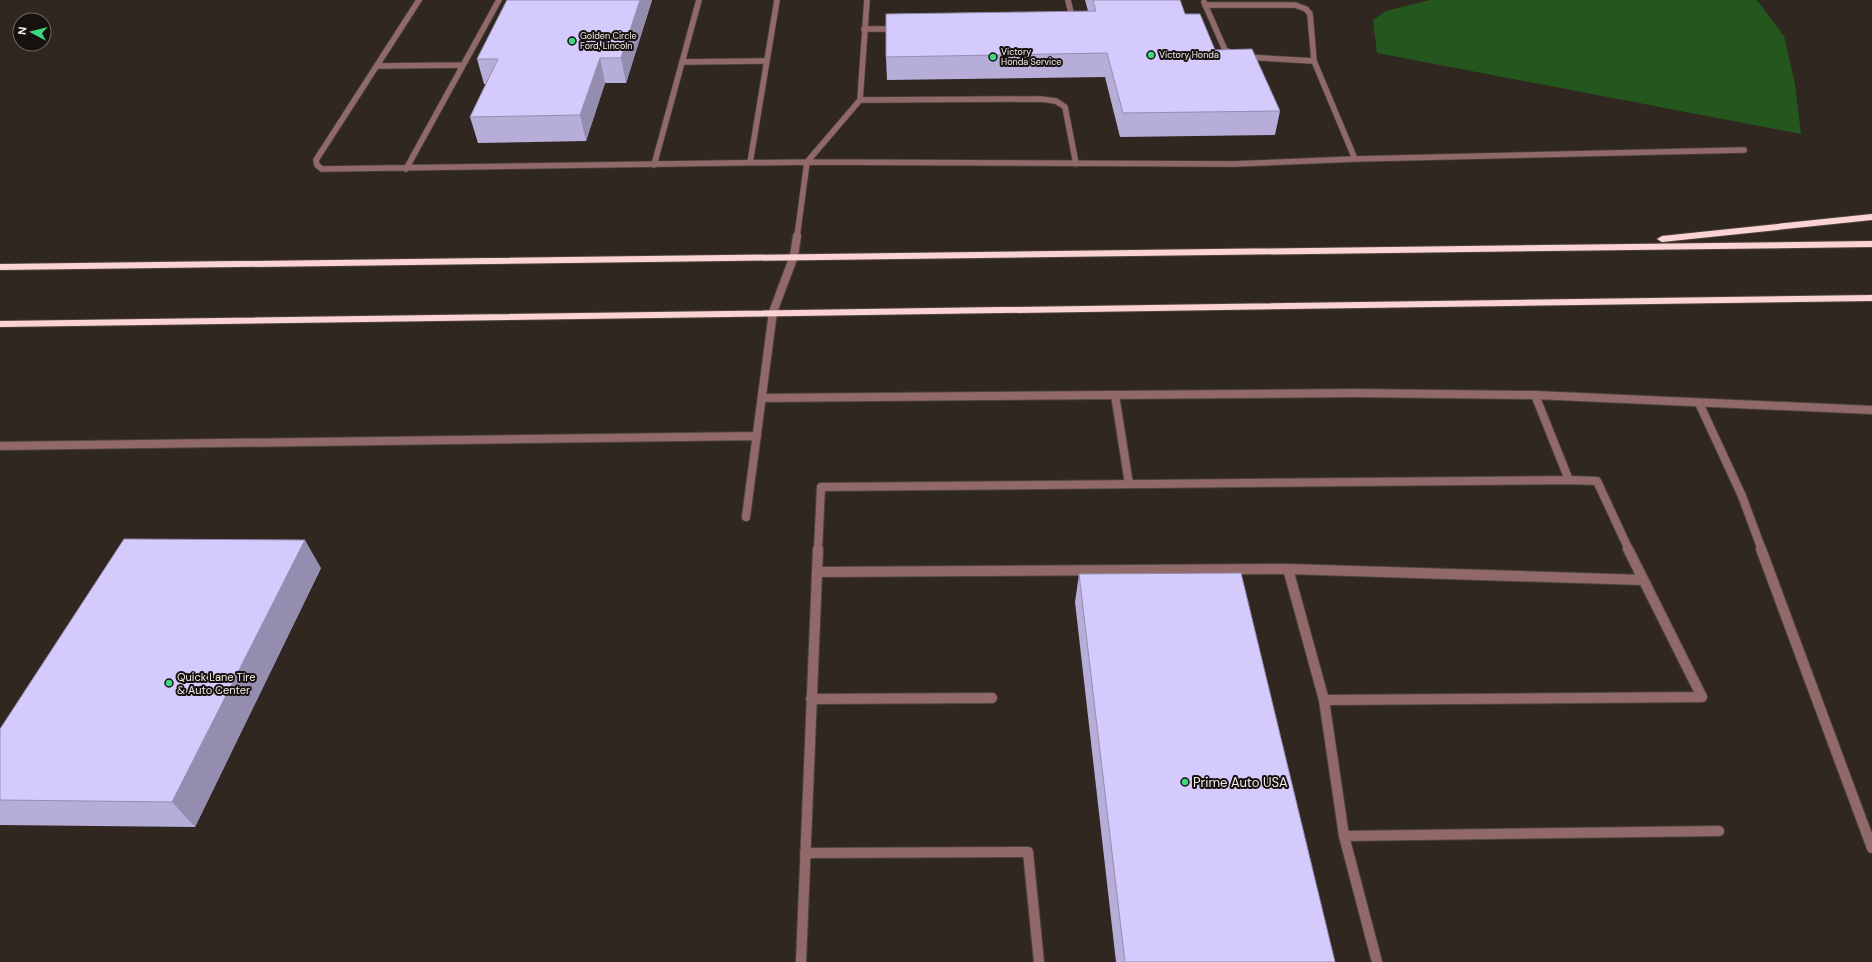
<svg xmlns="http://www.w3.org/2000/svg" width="1872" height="962" font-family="'DM Sans',sans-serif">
<rect width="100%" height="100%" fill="#302721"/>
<path fill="#23571d" d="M1430,0H1757L1784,36L1795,84L1801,134L1377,53L1373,20L1386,11Z"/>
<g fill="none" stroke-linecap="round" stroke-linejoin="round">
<g stroke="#4c433d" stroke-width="7">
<path id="lane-far2" d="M419,0L316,160L317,165L322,169L807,162L860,100L867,0
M1068,0L1073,21
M1204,2L1225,50L1234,54
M864,29H896
M1245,57L1314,61
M682,62L767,61
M377,66L463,65
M860,100L1040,99L1056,101L1065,107L1076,164
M1355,159L1744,150
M750,163L777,0
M654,165L699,0
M406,169L499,0
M797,237L807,162L1234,164L1355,159L1314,61L1310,14L1306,9L1295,5H1205"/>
</g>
<g stroke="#4c433d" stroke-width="10">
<path id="lane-far1" d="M794,256L797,236
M1115,395L1129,484
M1699,403L1742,496L1762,550
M1569,480L1597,481L1629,550
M818,550L821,487L1569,480L1535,395"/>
</g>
<g stroke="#4c433d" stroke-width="12">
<path id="lane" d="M1761,549L1872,848
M817,572L1288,569
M811,699L992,698
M1324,700L1702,697L1628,549
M1344,836L1719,831
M805,853L1028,852L1039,962
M801,962L818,549
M1377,962L1344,836L1324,700L1288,569L1643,580"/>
</g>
<g stroke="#4c433d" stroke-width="10">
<path id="street" d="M762,398L1355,393L1535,395L1872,410
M0,446L757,436
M746,517L773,312L794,256"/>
</g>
<g stroke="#4c433d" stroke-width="2">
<path id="highway" d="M1872,214V220L1662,242L1657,239L1662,236Z
M1872,241V247L0,270V264Z
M1872,295V301L0,327V321Z"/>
</g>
<use href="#lane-far2" stroke="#916969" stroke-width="5.5"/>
<use href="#lane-far1" stroke="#916969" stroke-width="8"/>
<use href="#lane" stroke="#916969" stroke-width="10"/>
<use href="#street" stroke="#916969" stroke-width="8"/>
<use href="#highway" fill="#fcd3d3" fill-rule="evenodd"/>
</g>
<path fill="#b6aed9" d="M507,0H652L626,83H605L586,141L478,143L470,117L486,84H484L477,59Z
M1085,0H1180L1185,14L1215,50L1280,111L1275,135L1120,137L1105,77L887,80L886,57L1088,11Z
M321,568L195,827L0,825V729Z
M1079,574L1335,962H1116L1075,602Z"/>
<path fill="#948db0" d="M640,0H652L626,83L621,58Z
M600,58L605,83L586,141L580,115Z
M305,540L321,568L195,827L172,802Z"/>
<path fill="#d4cafc" stroke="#948db0" d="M507,0H640L621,58H600L580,115L470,117L498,59H477Z
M1093,0H1180L1185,14H1200L1215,50L1252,49L1280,111L1123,113L1107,53L886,57V14L1096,11Z
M124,539L305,540L172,802L0,800V729Z
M1241,573L1335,962H1125L1079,574Z"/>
<g fill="#3cd77e" stroke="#15110e" stroke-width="1.5">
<circle cx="572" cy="41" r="4"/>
<circle cx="1151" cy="55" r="4"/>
<circle cx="993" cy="57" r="4"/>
<circle cx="169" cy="683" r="4"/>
<circle cx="1185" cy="782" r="4"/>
</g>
<g text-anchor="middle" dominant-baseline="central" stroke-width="4" stroke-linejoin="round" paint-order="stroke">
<g font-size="9" fill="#f5eeea" stroke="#15110e" text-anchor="start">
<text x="580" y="36">Golden Circle<tspan x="580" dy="10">Ford, Lincoln</tspan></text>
<text x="1001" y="52">Victory<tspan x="1001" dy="10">Honda Service</tspan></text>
<text x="1159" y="55">Victory Honda</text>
</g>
<g font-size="11" fill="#f5eeea" stroke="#15110e" text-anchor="start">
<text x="177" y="677">Quick Lane Tire<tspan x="177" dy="13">&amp; Auto Center</tspan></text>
</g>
<g font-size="13" fill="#f5eeea" stroke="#15110e" text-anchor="start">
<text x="1193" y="782">Prime Auto USA</text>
</g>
</g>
<g transform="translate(32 32) rotate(277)"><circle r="19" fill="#15110e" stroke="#6f6966"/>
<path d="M0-3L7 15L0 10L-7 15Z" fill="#3cd77e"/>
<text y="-6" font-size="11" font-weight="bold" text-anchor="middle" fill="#f5eeea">N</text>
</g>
</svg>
